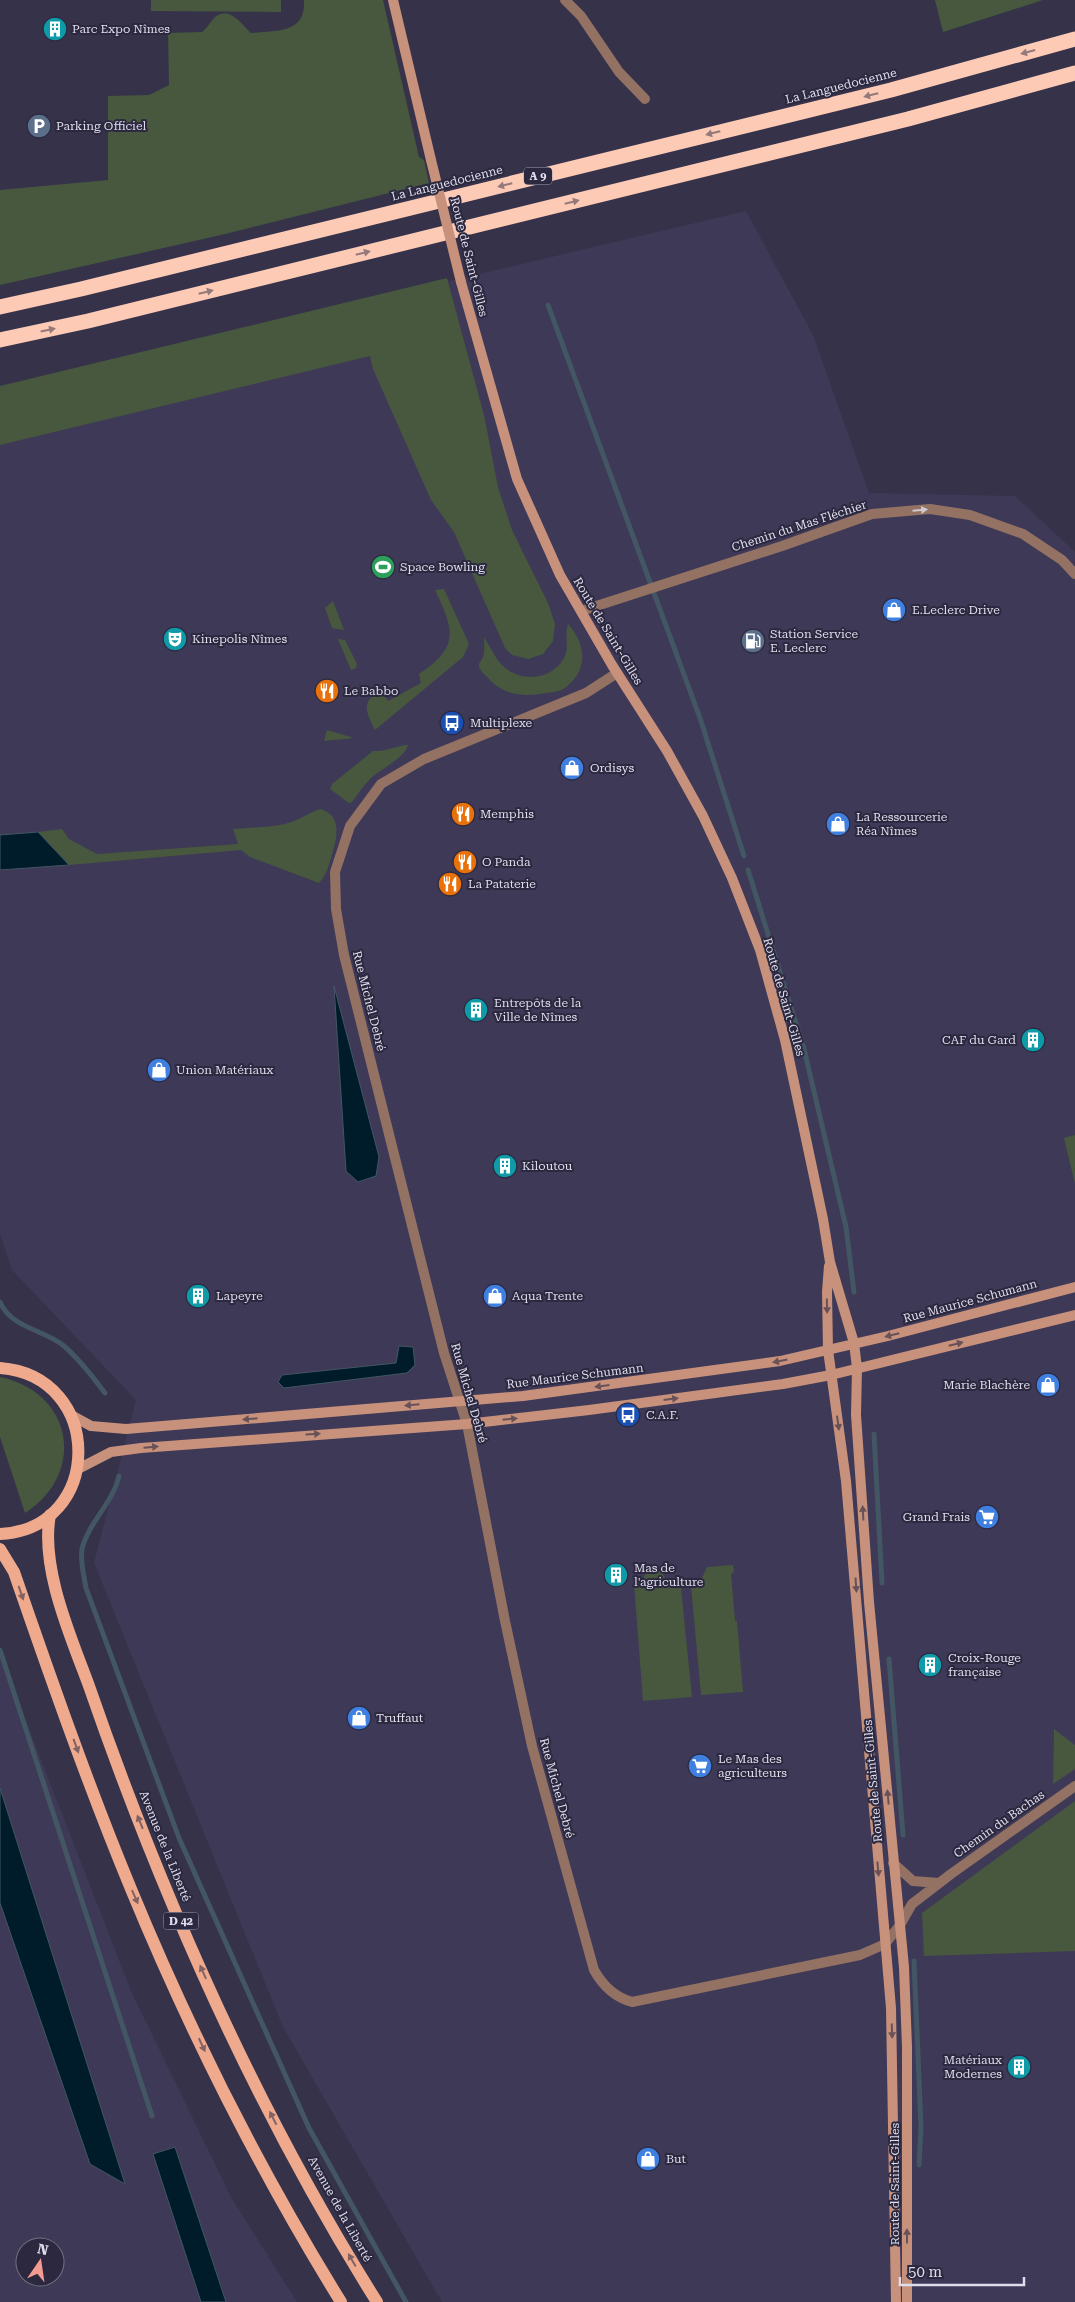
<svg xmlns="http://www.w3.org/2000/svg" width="1075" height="2302" font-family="'Roboto Serif',serif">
<rect width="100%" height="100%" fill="#35324a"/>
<path fill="#3e3957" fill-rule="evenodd" d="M746,211L813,335L869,493L1015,496L1075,552V2302H442L283,2027L94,1563L136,1400L12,1270L0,1234V387Z
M0,1654L131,1991L231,2197L297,2302H0ZM25,2247H55V2277H25Z"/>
<path fill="#47583e" d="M151,0H281V12L151,11Z
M304,0H383L419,157L424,160L429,183L221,235L0,285V190L108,180V96L149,95L169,85L168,33L202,32C207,28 210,22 215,17C230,5 241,24 251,33C276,30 306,34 304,0Z
M935,0H1043L943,32Z
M447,278L484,415L498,487L512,530L548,603L555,624L553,641L543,654L528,659L512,655L505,648L454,532L431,500L373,369L370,356L0,445V386Z
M444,589L469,644L463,657L375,730C366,712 360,702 381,690L388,701L421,683L419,674C460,647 454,630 435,590Z
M333,601L344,630L332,628L325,608Z
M568,624C586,644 589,670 565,688C560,692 552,692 546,693C524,697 505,696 489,679C486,675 481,672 479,667C478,662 482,661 483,657C485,651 484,643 484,637C490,646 494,656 501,664C519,683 551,681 564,658C570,646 564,635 568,624Z
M338,639L345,640L357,664L356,668L351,670Z
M327,730L354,738L324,741Z
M405,745H408C405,758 380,769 370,779C363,786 358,794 352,802L349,803L330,789L332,784L373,751H381Z
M321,809C344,817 336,840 331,858C328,868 326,876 319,883L250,857L241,850L69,865L38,832L62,829L69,839L97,854L238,844L233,829C251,827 271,828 288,823C300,820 309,812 321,809Z
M1075,1135V1184L1064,1138Z
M0,1377C73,1392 87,1473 25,1513L0,1437Z
M733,1565L734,1572L731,1574L735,1621H737L743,1692L701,1695L691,1586L701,1580L707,1567Z
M661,1570L666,1580L681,1588L692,1697L643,1701L634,1583L643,1579L646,1572Z
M1054,1729L1075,1745V1769L1053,1784Z
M1075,1801V1951L924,1956L922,1913Z"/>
<path fill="#001c2a" stroke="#435664" d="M38,832L69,865L0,870V835Z
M334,986L379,1157L376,1176L358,1182L346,1171Z
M399,1346L413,1347L415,1365L407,1373L284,1388L278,1382L282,1375L396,1363Z
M0,1788L125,2184L90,2164L0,1903Z
M175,2147L226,2302H201L153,2154Z"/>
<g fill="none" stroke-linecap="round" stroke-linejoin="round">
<path stroke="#435664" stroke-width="5" d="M548,305L700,718L744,856
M748,870L804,1049L846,1227L854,1292
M0,1302C12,1329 44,1329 64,1346C79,1359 93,1377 105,1393
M874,1434L882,1583
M119,1476C113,1503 88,1523 82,1549C80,1562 84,1576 86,1588L179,1838L309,2128L406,2302
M0,1650L152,2116
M889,1659L903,1835
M914,1961L921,2127L919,2165"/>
<path stroke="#937163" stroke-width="10" d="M565,0L581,16L619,72L645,99
M581,611L782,546L872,514L930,509L970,515L1023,534L1062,560L1075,574
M617,673L586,693L424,759L381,784L350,826L335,872L336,909L344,955L444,1353L467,1424L505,1621L532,1746L594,1970C603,1986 614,1997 632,2002L860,1955L885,1944L900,1925L912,1904L951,1874L1075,1786
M893,1863L913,1881L939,1883"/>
<path stroke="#c7917c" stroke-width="10" d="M393,0L431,160
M461,282L517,479L560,575L612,665L667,751L703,816L732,878L760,950L785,1040L823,1219L830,1262L854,1343L857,1368L856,1415L869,1602L904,1967L907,2047V2302
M829,1266L827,1292L828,1350L846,1481L891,2008L896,2302
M71,1415L91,1426L126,1429L523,1396L780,1361L888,1336L1075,1287
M78,1469L111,1452L141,1448L467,1424L589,1410L783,1384L831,1375L1075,1315"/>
<path stroke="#efaa8e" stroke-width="12" d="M0,1368C105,1376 104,1529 0,1534
M50,1515C40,1568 71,1637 89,1686C162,1897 258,2113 377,2302
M0,1549L14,1572C51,1679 88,1785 131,1889C190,2032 260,2171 341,2302"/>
<path stroke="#fdcab6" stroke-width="15" d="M0,307L81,289L891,90L1075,39
M0,340L88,321L908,119L1075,73"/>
<path stroke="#c7917c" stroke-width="10" d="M431,160L461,282"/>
</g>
<defs><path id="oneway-solid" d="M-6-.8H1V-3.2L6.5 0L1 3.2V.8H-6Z" transform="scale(1.25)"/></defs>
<g fill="#94797a">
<use href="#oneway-solid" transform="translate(1028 52) rotate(165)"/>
<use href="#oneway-solid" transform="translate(871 95) rotate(166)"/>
<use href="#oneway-solid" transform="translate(713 133) rotate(166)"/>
<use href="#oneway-solid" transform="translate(505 185) rotate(166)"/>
<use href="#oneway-solid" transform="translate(572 202) rotate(-14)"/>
<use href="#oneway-solid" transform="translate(363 253) rotate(-14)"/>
<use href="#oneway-solid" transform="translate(206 292) rotate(-14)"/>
<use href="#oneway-solid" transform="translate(48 330) rotate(-12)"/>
</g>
<use fill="#d0c8d1" href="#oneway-solid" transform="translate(920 510) rotate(-5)"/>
<g fill="#695257">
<use href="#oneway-solid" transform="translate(827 1306) rotate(89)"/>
<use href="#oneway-solid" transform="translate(892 1335) rotate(166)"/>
<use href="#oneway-solid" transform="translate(956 1344) rotate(-14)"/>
<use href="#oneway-solid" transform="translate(780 1361) rotate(169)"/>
<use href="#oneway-solid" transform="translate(602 1386) rotate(173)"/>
<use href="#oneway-solid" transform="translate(671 1399) rotate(-7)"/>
<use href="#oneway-solid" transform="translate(412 1405) rotate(175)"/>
<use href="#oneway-solid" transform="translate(250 1419) rotate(175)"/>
<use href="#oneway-solid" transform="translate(510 1419) rotate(-6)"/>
<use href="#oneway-solid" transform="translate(838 1423) rotate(82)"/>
<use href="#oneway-solid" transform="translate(313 1434) rotate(-4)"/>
<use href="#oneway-solid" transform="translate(151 1447) rotate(-5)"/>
<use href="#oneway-solid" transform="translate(863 1513) rotate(-93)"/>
<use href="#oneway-solid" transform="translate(856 1585) rotate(86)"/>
<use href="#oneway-solid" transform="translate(888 1797) rotate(-95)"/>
<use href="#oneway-solid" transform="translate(878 1869) rotate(85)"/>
<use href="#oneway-solid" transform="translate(892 2031) rotate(88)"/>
<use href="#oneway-solid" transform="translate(907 2236) rotate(-90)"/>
</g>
<g fill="#836263">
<use href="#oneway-solid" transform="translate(21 1593) rotate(71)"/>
<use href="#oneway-solid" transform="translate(76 1746) rotate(70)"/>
<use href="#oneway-solid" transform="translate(140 1822) rotate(-112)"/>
<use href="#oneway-solid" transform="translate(135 1897) rotate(66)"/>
<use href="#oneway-solid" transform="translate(203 1972) rotate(-114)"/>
<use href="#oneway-solid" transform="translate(202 2045) rotate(65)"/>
<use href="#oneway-solid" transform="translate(273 2118) rotate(-117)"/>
<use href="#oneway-solid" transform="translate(352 2260) rotate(-120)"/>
</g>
<defs>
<g id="building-disc" transform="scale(1.25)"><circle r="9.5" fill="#0f9aa8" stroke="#2b283f"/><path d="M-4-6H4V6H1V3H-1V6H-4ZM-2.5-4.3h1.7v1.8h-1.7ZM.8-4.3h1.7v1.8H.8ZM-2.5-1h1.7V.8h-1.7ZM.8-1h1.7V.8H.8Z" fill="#fff"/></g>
<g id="parking-disc" transform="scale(1.25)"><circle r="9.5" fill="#5c6f8a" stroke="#2b283f"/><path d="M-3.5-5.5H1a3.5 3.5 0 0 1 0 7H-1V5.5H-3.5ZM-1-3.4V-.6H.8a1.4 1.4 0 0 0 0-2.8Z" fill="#fff"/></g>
<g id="stadium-disc" transform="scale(1.25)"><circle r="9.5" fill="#2e9e5b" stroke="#2b283f"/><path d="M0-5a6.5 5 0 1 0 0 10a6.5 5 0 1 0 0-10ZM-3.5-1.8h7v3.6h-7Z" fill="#fff"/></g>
<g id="shop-disc" transform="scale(1.25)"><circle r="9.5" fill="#3f7fe0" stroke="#2b283f"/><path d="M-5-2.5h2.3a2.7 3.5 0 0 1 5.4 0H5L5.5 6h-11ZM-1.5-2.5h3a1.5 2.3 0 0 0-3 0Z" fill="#fff"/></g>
<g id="theatre-disc" transform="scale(1.25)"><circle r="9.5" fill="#0f9aa8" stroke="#2b283f"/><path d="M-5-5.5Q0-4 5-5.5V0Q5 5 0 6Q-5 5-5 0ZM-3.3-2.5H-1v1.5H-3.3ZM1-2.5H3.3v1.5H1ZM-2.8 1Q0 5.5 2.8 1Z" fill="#fff"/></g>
<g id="fuel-disc" transform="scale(1.25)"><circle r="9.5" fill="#5c6f8a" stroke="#2b283f"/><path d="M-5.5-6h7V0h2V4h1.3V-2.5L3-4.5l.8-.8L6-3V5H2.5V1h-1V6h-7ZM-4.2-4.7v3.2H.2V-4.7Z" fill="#fff"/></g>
<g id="restaurant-disc" transform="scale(1.25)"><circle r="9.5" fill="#e8710a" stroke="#2b283f"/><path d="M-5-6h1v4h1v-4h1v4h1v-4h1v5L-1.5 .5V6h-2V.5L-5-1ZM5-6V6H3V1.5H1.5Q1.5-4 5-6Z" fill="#fff"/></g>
<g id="bus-disc" transform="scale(1.25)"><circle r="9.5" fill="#1a4fb4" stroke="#2b283f"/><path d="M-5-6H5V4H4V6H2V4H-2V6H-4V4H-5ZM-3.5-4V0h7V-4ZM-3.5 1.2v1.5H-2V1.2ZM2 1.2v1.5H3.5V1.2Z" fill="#fff"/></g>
<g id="supermarket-disc" transform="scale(1.25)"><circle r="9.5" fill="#3f7fe0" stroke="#2b283f"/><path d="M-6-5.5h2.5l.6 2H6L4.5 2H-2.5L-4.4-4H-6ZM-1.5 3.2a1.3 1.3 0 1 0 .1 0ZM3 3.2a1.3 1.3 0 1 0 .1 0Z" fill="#fff"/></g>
</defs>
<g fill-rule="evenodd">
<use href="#building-disc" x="55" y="29"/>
<use href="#parking-disc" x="39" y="126"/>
<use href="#stadium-disc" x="383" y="567"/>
<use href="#shop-disc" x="894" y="610"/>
<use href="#theatre-disc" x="175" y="639"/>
<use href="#fuel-disc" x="753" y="641"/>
<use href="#restaurant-disc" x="327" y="691"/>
<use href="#bus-disc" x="452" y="723"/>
<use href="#shop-disc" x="572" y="768"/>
<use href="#restaurant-disc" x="463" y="814"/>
<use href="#shop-disc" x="838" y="824"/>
<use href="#restaurant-disc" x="465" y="862"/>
<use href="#restaurant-disc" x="450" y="884"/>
<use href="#building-disc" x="476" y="1010"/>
<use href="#building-disc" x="1033" y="1040"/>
<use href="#shop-disc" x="159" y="1070"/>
<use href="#building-disc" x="505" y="1166"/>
<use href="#building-disc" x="198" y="1296"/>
<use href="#shop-disc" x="495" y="1296"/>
<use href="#shop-disc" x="1048" y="1385"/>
<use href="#bus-disc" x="628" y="1415"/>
<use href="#supermarket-disc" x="987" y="1517"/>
<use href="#building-disc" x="616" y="1575"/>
<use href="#building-disc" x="930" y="1665"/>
<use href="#shop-disc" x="359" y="1718"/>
<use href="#supermarket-disc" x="700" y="1766"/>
<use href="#building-disc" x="1019" y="2067"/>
<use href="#shop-disc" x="648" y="2159"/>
</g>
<g text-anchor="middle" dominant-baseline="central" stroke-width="4" stroke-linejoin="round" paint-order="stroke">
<g fill="#2b283f" stroke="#a9a7b9" stroke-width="1">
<rect x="524" y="167.5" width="28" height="17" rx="4"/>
<rect x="163.5" y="1912.5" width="35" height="17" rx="4"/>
</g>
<g font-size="11" font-weight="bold" fill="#dfdeed">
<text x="538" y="176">A 9</text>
<text x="181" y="1921">D 42</text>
</g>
<g font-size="12" fill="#dfdeed" stroke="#2b283f" text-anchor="start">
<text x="72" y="29">Parc Expo Nîmes</text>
<text x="56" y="126">Parking Officiel</text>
<text x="400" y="567">Space Bowling</text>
<text x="912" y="610">E.Leclerc Drive</text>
<text x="770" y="634">Station Service<tspan x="770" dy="14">E. Leclerc</tspan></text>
<text x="192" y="639">Kinepolis Nîmes</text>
<text x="344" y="691">Le Babbo</text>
<text x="470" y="723">Multiplexe</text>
<text x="590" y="768">Ordisys</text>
<text x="480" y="814">Memphis</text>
<text x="856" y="817">La Ressourcerie<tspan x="856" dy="14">Réa Nîmes</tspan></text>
<text x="482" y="862">O Panda</text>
<text x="468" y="884">La Pataterie</text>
<text x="494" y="1003">Entrepôts de la<tspan x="494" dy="14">Ville de Nîmes</tspan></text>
<text x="1016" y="1040" text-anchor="end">CAF du Gard</text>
<text x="176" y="1070">Union Matériaux</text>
<text x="522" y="1166">Kiloutou</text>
<text x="216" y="1296">Lapeyre</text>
<text x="512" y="1296">Aqua Trente</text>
<text x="1030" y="1385" text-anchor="end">Marie Blachère</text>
<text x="646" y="1415">C.A.F.</text>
<text x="970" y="1517" text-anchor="end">Grand Frais</text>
<text x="634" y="1568">Mas de<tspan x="634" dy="14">l'agriculture</tspan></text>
<text x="948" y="1658">Croix-Rouge<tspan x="948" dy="14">française</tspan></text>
<text x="376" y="1718">Truffaut</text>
<text x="718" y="1759">Le Mas des<tspan x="718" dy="14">agriculteurs</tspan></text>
<text x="1002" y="2060" text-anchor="end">Matériaux<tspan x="1002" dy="14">Modernes</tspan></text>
<text x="666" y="2159">But</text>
</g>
<g font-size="12" fill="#dfdeed" stroke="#2b283f">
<text transform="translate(841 86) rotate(-14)">La Languedocienne</text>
<text transform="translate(447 183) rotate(-14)">La Languedocienne</text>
<text transform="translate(469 257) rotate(76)">Route de Saint-Gilles</text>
<text transform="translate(799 526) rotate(-18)">Chemin du Mas Fléchier</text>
<text transform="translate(608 631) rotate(59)">Route de Saint-Gilles</text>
<text transform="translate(784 997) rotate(74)">Route de Saint-Gilles</text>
<text transform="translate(369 1001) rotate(76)">Rue Michel Debré</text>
<text transform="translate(970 1301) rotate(-15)">Rue Maurice Schumann</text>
<text transform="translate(575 1376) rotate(-7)">Rue Maurice Schumann</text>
<text transform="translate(469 1393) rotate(74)">Rue Michel Debré</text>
<text transform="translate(873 1781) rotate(-95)">Route de Saint-Gilles</text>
<text transform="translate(557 1788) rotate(75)">Rue Michel Debré</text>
<text transform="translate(999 1824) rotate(-35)">Chemin du Bachas</text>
<text transform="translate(165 1846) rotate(68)">Avenue de la Liberté</text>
<text transform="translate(895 2184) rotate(-90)">Route de Saint-Gilles</text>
<text transform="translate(340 2209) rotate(61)">Avenue de la Liberté</text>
</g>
</g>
<g transform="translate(40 2262) rotate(13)"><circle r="24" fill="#2b283f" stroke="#737185"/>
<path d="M0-4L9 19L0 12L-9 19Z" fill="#f59c92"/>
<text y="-8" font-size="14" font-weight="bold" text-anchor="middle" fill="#dfdeed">N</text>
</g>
<path d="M900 2277v8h124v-8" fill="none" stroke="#dfdeed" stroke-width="2.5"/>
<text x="908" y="2277" font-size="15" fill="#dfdeed" stroke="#2b283f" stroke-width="4" paint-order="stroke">50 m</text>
</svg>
